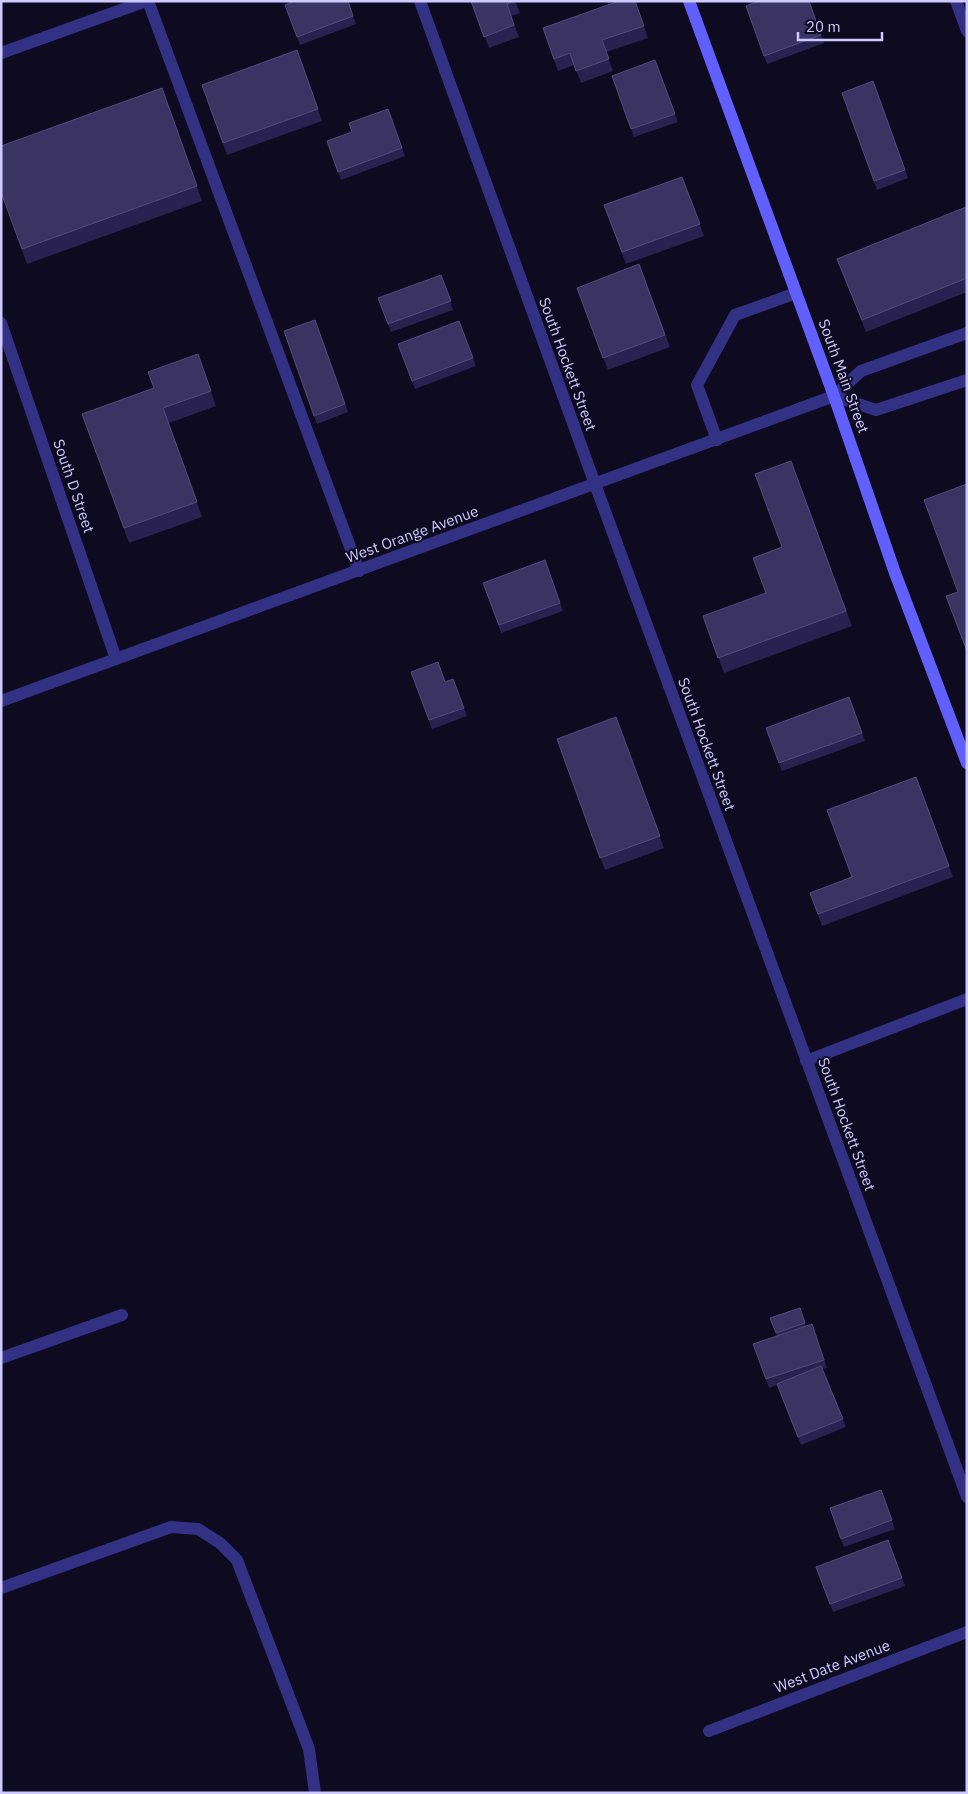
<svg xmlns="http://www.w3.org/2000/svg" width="968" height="1794" font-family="'IBM Plex Sans',sans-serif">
<rect width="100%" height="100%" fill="#0e0a20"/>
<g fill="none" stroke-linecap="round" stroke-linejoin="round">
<path stroke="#323184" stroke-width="12" d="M148,1L359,571
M717,440L697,385L735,315L796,293
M1,1588L171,1527L198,1529L220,1543L237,1560L309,1749L315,1793"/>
<path stroke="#323184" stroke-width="12" d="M420,1L595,484L967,1497
M956,1L967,31
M1,53L146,1
M1,323L116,659
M834,396L876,410L967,380
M1,701L834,396L861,371L967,333
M806,1061L967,999
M1,1358L122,1315
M709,1731L967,1632"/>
<path stroke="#6160ff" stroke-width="12" d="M689,1L834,396L895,573L967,763"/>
</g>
<path fill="#292250" d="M348,1L356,24L300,45L285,5Z
M471,1H515L520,13L511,16L519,37L489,48Z
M635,1L648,38L606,52L613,71L581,83L574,65L558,71L543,28Z
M809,1L824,43L767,64L746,6Z
M297,50L322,121L227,155L202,85Z
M655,60L678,122L634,137L612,76Z
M873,81L908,178L877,190L842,93Z
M162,88L202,201L27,264L1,192Z
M388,109L405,156L341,180L327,141L352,132Z
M682,177L704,236L626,264L604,205Z
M967,210V292L866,332L837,259Z
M639,264L670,347L608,370L577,288Z
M441,275L453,310L391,332L388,324Z
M315,320L348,412L317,424L284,331Z
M459,321L476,366L415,389L398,344Z
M198,354L216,406L169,423L202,517L129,543L82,414L154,388Z
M791,461L852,626L724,673L703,616L766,593L782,547Z
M545,560L563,611L501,633L483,583Z
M411,672L445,682L453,679L467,716L432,729Z
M849,697L865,741L782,771L766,728Z
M616,717L664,848L605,870L557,739Z
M916,777L953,877L822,926L810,893L852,877Z
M800,1308L806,1326L812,1324L827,1368L823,1369L846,1427L801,1445L777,1385L769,1388L753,1344L777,1336L770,1318Z
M881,1490L895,1529L844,1547L830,1508Z
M888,1540L905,1586L833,1612L816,1567Z"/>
<path fill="#3b3463" stroke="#524b7b" d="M294,1H348L353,16L297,37L285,5Z
M471,1H515L507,4L514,25L484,37Z
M619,1H635L644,26L602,40L609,59L576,71L570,53L554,59L543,28Z
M759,1H809L821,35L764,56L746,6Z
M297,50L318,109L223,143L202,85Z
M655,60L675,114L631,129L612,76Z
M873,81L905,170L874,181L842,93Z
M162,88L197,186L22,249L1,192V146Z
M388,109L402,148L338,172L327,141L352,132L349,123Z
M682,177L700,224L622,252L604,205Z
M966,207L967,210V278L862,320L837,259Z
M639,264L665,335L603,358L577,288Z
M441,275L451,301L388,324L378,298Z
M315,320L345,404L314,416L284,331Z
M459,321L473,358L412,381L398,344Z
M198,354L211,391L163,408L197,502L124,528L82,414L154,388L148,372Z
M791,461L846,611L718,658L703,616L766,593L753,558L782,547L755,474Z
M967,484V651L946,596L958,592L924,500Z
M545,560L560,603L499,625L483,583Z
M438,662L445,682L453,679L464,708L429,720L411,672Z
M849,697L862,733L779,763L766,728Z
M616,717L660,836L600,858L557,739Z
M916,777L949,866L818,914L810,893L852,877L827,810Z
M800,1308L805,1323L776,1333L770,1318Z
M812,1324L824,1360L766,1379L753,1344Z
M821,1366L843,1419L798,1437L777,1384Z
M881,1490L892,1520L841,1539L830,1508Z
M888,1540L902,1578L830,1604L816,1567Z"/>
<g text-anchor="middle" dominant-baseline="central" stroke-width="4" stroke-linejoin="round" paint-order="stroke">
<g font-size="15" fill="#cec9ff" stroke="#0e0a20">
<text transform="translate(568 364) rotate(70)">South Hockett Street</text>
<text transform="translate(844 376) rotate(70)">South Main Street</text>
<text transform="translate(74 486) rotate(71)">South D Street</text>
<text transform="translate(412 534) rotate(-20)">West Orange Avenue</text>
<text transform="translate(707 744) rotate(70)">South Hockett Street</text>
<text transform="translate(847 1124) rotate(70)">South Hockett Street</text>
<text transform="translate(832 1666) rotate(-21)">West Date Avenue</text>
</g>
</g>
<rect width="968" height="1794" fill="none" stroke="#cec9ff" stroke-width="5"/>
<path d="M798 32v8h84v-8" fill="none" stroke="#cec9ff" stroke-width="2.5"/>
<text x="806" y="32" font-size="15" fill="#cec9ff" stroke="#0e0a20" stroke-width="4" paint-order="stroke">20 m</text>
</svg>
